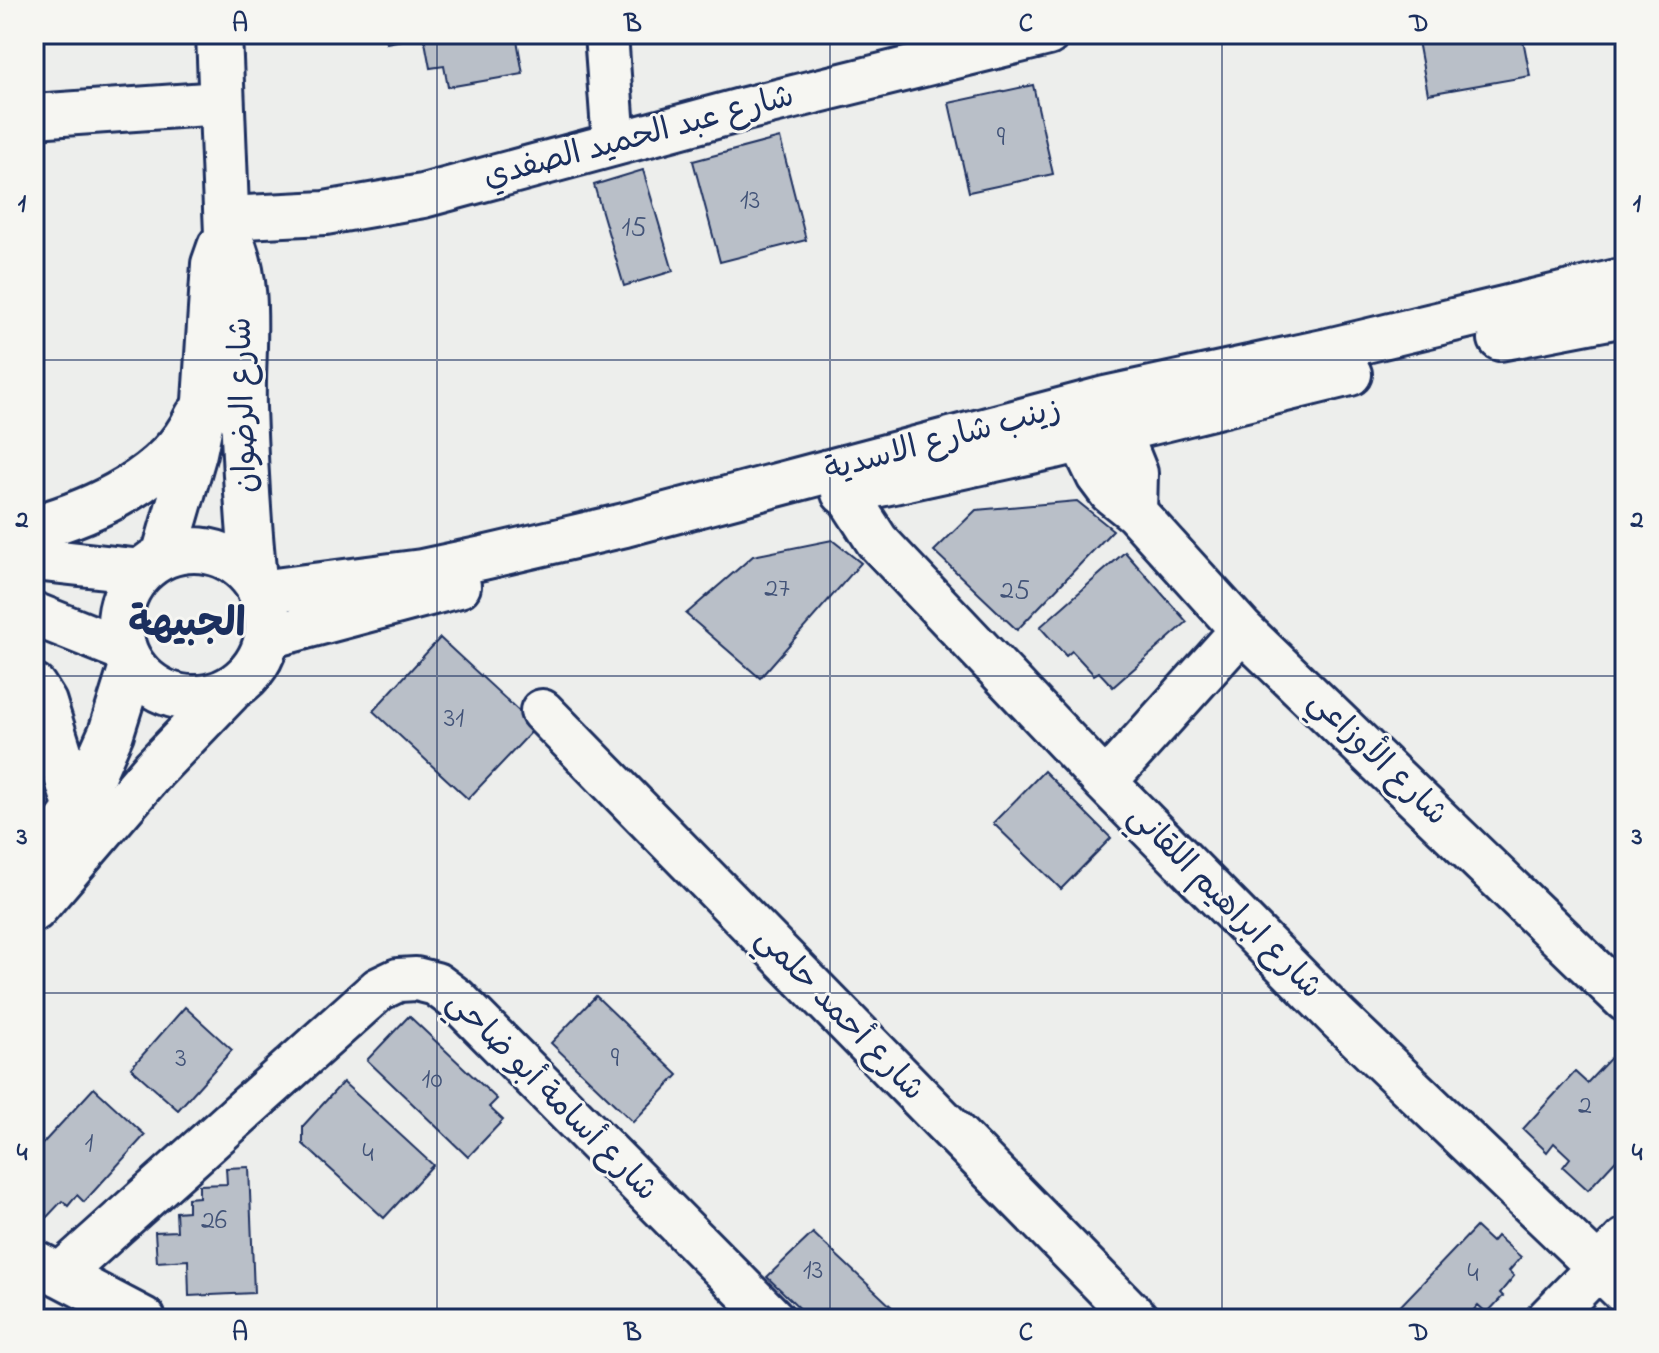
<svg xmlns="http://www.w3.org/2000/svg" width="1659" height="1353" font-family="'Indie Flower','Playpen Sans Arabic',sans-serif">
<rect width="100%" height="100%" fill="#edeeec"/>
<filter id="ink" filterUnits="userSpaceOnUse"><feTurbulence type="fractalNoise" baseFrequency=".0125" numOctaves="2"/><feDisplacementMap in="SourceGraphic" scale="16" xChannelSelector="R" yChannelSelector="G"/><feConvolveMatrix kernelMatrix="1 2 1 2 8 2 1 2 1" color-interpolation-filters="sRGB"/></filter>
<g filter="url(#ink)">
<path fill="#b9bfc8" stroke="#1b2f5e" stroke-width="2" d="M384,34H516L523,74L448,87L444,66L430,68L424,36L386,43Z
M1460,34H1522L1530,76L1428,94L1418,41Z
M1033,85L1053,174L969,192L949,103Z
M780,138L806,240L720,262L693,161Z
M643,170L673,271L624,286L594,185Z
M1077,501L1113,530L1017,630L934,551L976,510Z
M832,540L861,563L760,678L686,614L753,556Z
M1125,552L1187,622L1113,687L1099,672L1094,675L1072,651L1066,656L1040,627Z
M440,638L536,727L468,799L373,711Z
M1044,771L1111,838L1061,889L993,823Z
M596,996L678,1075L633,1122L551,1043Z
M185,1007L232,1050L178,1110L131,1068Z
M409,1016L497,1099L489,1107L503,1120L468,1157L367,1060Z
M1619,1049L1625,1054V1150L1588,1190L1563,1167L1570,1158L1554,1143L1547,1152L1523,1129L1575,1072L1587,1083Z
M343,1082L433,1165L384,1218L303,1144V1126Z
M94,1088L145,1135L84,1202L77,1195L68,1206L62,1201L46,1218L34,1207V1153Z
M249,1167L254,1293L189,1296L188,1260L157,1262L155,1232L177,1231L176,1212L188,1211V1198L199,1197V1185L227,1184L226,1168Z
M1476,1227L1492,1242L1497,1236L1521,1257L1509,1271L1514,1276L1500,1293L1503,1296L1487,1313L1478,1305L1466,1319H1388Z
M813,1233L895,1310L886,1319H811L767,1277Z"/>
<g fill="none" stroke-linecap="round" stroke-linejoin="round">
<g stroke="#1b2f5e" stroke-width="48">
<path id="minor" d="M606,34L614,144
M34,116L221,103
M226,218L325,213L423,196L741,110L1048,34
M1500,339L1625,315
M1109,406L1136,473L1135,512
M1069,416L1098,476L1110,492L1135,512L1242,630L1625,1000
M843,493L1054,447L1350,374
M846,493L877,541L1105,782L1337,1017L1625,1293
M34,559L142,571
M259,592L422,571L483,558L625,525L1105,398L1328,350L1625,279
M34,614L124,650
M268,637L459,586
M542,711L1137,1319
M1105,782L1242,630
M39,1264L144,1319
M60,1275L379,989L398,980L416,979L436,984L456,999L773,1319
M1548,1319L1625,1240"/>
</g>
<g stroke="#1b2f5e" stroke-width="50">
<path id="major" d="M219,34L227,234C254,280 241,355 243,408C245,465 248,522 254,579
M34,528C94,511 169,478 197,417
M120 624a74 74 0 1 1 148 0a74 74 0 1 1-148 0Z
M164,556L194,453L205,401L214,264L220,247
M34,687L44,703L77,809
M34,868L77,809L111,733L132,666
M34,909L154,769L229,691"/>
</g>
<use href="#minor" stroke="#f6f6f2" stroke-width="42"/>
<use href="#major" stroke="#f6f6f2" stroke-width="44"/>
</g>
</g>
<path fill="none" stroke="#1b2f5e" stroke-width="2" stroke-opacity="0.55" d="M437,34V1319M830,34V1319M1222,34V1319M34,360H1625M34,676H1625M34,993H1625"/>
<g text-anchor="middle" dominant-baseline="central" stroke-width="6" stroke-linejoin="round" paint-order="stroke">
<g font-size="28" fill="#425378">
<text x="1001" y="138">9</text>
<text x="750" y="201">13</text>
<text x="634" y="228">15</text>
<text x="777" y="589">27</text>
<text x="1015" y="591">25</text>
<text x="454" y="719">31</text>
<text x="181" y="1059">3</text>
<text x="615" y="1059">9</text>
<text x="432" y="1080">10</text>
<text x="1585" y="1106">2</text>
<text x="89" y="1144">1</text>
<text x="368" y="1154">4</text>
<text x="214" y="1221">26</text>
<text x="813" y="1271">13</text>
<text x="1473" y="1274">4</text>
</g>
<g font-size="32" fill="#1b2f5e" stroke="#f6f6f2">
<text transform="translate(639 138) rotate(-15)">شارع عبد الحميد الصفدي</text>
<text transform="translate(245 405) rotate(-92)">شارع الرضوان</text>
<text transform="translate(943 441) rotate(-15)">زينب شارع الاسدية</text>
<text transform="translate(1377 759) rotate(44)">شارع الأوزاعي</text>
<text transform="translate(1224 903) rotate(45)">شارع ابراهيم اللقاني</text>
<text transform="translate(839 1015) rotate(46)">شارع أحمد حلمي</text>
<text transform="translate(551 1097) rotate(45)">شارع أسامة أبو ضاحي</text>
</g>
<g font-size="40" font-weight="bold" fill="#1b2f5e" stroke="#f6f6f2">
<text x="187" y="625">الجبيهة</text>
</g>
</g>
<rect width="1659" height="1353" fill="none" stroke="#f6f6f2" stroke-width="88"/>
<rect x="44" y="44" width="1571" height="1265" fill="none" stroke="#1b2f5e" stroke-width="3"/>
<g font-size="26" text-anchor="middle" font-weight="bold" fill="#1b2f5e">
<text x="240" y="31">A</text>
<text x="633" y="31">B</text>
<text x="1026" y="31">C</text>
<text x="1419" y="31">D</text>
<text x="22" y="211">1</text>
<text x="1637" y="211">1</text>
<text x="22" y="527">2</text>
<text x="1637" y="527">2</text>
<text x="22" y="844">3</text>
<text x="1637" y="844">3</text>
<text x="22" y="1160">4</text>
<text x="1637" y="1160">4</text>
<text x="240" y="1340">A</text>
<text x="633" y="1340">B</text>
<text x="1026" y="1340">C</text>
<text x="1419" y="1340">D</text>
</g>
</svg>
